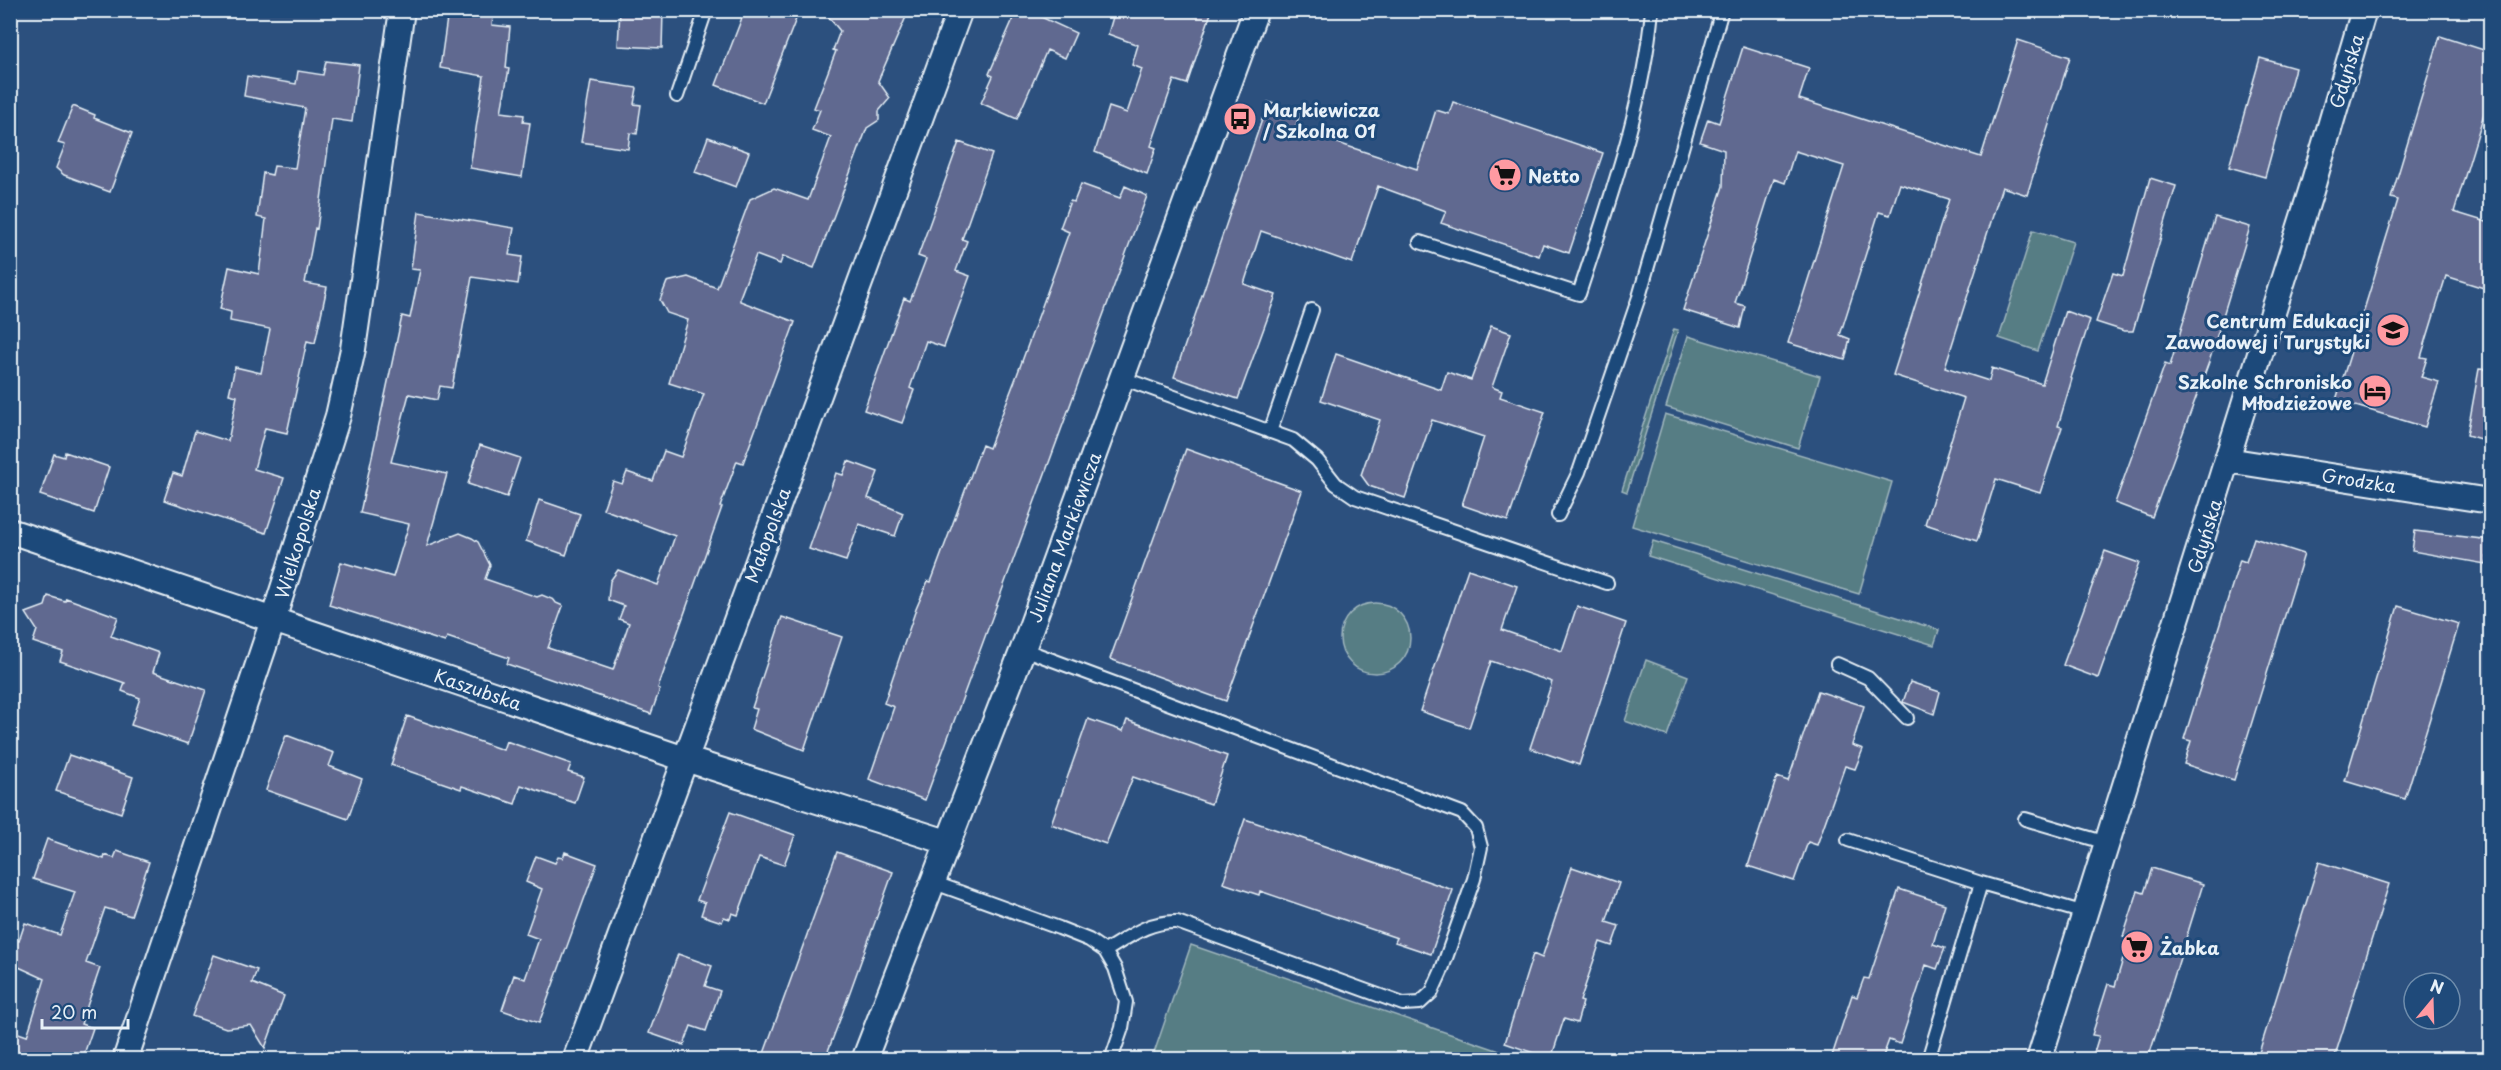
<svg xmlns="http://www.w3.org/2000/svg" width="2501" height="1070" font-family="'Playpen Sans',sans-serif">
<rect width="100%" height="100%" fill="#2c507e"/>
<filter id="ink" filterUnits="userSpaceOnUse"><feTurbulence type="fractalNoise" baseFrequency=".0167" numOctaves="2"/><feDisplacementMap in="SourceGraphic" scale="12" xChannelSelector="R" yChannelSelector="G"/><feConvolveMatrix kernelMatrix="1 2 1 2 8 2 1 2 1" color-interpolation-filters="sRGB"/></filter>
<g filter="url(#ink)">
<path fill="#577d84" stroke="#a0b7be" stroke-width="1.5" d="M2033,230L2073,242L2038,351L1999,338Z
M1674,329L1678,330L1627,492L1622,490Z
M1688,336L1820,376L1798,448L1666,407Z
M1665,414L1892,482L1859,594L1632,526Z
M1653,541L1939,630L1934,645L1648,556Z
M1340 638a35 35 0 1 1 70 0a35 35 0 1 1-70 0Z
M1646,660L1688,676L1667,736L1625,721Z
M1191,945L1523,1059H1152Z"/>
<path fill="#606990" stroke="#e8f1f8" stroke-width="1.5" d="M620,10H663L662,48L618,46Z
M745,10H773L796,19L763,103L716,85Z
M851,10H909L878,81L890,98L879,111V120L867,128L814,268L783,256L780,264L756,255L740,297V301L795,322L743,463L737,461L720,507H722L658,688L660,689L651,714L507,664L509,658L447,637L445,642L329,605L341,562L393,577L409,524L360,513L402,316L410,318L420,270L411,269L419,212L514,228L509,255L522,257L518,284L472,277L452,388L440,386L437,400L409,394L391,462L447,474L427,546L460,533L472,538L478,542L490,565L485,579L537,597L542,595L554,600L556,603L563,606L548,648L613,670L629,623L619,619L624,606L608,600L610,581L618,570L658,585L675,536L603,509L613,481L622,484L627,472L653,481L664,451L681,457L704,394L669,383L688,320L667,313L660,300L667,282L688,277L717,288L750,199L774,188L808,200L831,137L812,130L820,110L814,108L836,51L833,50L840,31L827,15Z
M1017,10H1026L1076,33L1065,58L1047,50L1017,119L981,103L993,76L989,74Z
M1115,10H1212L1187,84L1174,80L1151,146L1156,148L1147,174L1095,152L1109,107L1127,113L1142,69L1132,65L1138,45L1108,34Z
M448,11L493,17L492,25L510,27L506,68L509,69L501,112L524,115L523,122L530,123L522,177L470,168L484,76L440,68Z
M2440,36L2490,52V94L2454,212L2490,223V290L2446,276L2421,357L2427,358L2421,377L2439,382L2425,427L2336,400L2398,200L2391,198Z
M2018,40L2070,57L2027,195L2002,187L1945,367L1989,381L1992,368L2042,384L2065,311L2090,320L2071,378L2072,379L2058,426L2062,427L2040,493L1996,479L1977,541L1925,524L1964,398L1893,375L1949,199L1900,184L1890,215L1879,212L1840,335L1850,339L1845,360L1788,343L1844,166L1795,151L1785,183L1774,179L1735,303L1745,306L1740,328L1683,310L1723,186L1724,150L1700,142L1708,119L1719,123L1743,47L1809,68L1799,99L1981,157Z
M2260,58L2295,68L2265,177L2229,167Z
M326,61L359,65L352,122L332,119L317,229L315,228L305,283L327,287L315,343L307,341L287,433L265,428L254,469L284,478L266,533L164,500L173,473L182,476L195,431L228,441L237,396L229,394L235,367L261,373L270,329L230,321L231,312L220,309L229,267L259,274L266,219L257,217L263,173L272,175L274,166L295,168L305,108L244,96L247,76L296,84L298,71L323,75Z
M591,81L637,88L634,104L641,105L639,118L637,134L630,133L628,149L581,142Z
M1268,102L1300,113L1295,129L1417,169L1436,110L1449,114L1453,102L1603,153L1569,253L1543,244L1539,256L1441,223L1446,211L1378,186L1352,263L1261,231L1244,284L1276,295L1238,399L1174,377Z
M73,106L95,115L94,118L132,133L110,192L64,175L56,168L65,145L58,143Z
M708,137L749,152L736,187L695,172Z
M959,142L992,154L962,239L967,241L956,271L970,276L944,347L926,341L910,388L914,390L902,423L864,410L904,298L910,301L926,259L918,256Z
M2150,178L2176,186L2133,331H2124L2096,322L2113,273L2123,276Z
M1081,184L1120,198L1125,186L1147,196L925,800L869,779L894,707L884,703L916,609L928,581L931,582L982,445L989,448L1017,375L1069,232L1060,228L1070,201L1074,202Z
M2215,217L2250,227L2209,362L2152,517L2115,503L2165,364L2170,366Z
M1491,326L1511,333L1492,387L1502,391L1500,397L1545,412L1508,521L1462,505L1484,437L1432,420L1405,498L1369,486L1361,475L1380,420L1321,400L1336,354L1441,390L1447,372L1471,380Z
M2479,369L2490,370V442L2467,435Z
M480,445L520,458L507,497L468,484Z
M1186,449L1302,491L1226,701L1110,659Z
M65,452L109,467L94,513L40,495L54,454L64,457Z
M848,461L878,472L868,498L903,513L895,536L859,524L846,561L809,549L836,473L843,475Z
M539,500L580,514L566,555L526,541Z
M2415,531L2490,540L2485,564L2412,551Z
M2254,538L2304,554L2234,780L2184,764L2191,741L2184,739L2240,560L2246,562Z
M2105,551L2139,563L2098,678L2063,665Z
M1468,569L1517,586L1502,630L1562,651L1577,606L1626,623L1579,765L1530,748L1552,682L1491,661L1469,728L1420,711Z
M48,596L65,601L66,598L118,617L111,636L159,653L153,672L206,690L188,744L131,725L140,698L122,691L125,683L60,661L63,652L33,642L37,630L26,613L45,606Z
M2398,606L2459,624L2405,799L2345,781Z
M782,617L842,637L804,750L751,729L757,709L752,708Z
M1910,682L1940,692L1934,714L1903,702Z
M1818,691L1864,706L1852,745L1863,749L1855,769L1845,766L1817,845L1808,842L1794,881L1748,866L1777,777L1788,781Z
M407,716L503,750L506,741L571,764L568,772L584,777L575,803L521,785L515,804L462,786L461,789L391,765Z
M1088,719L1123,731L1127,720L1227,756L1211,804L1133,777L1106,844L1051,824Z
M286,735L334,753L329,766L362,779L348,819L266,790Z
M69,755L133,777L121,813L56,791Z
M730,812L795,835L784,865L759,857L738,915L732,913L730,919L724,917L722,922L701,915L705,903L697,900Z
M1245,819L1453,890L1431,954L1395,942L1397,938L1260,891L1259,895L1223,883Z
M47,839L104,859L105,855L114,858L117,851L149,862L131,916L105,908L86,963L100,968L81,1024L93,1028L84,1054L86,1055V1059H10V1030L27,1036L45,979L10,963V938L19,941L25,923L60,935L75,892L33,879Z
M565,852L597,864L539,1023L502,1010L514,975L525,979L539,939L526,934L542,889L526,882L536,856L555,863L558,857L563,858Z
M837,852L893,872L842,1014L825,1059H762Z
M2319,862L2389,884L2334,1059H2257Z
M1572,867L1619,883L1606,922L1619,926L1612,946L1600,942L1580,1001L1583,1002L1577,1023L1564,1019L1551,1059L1505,1043L1533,954L1542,958Z
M2152,868L2203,884L2164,1009L2148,1059H2092L2099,1036L2092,1035L2108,984L2115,986L2129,939L2123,937L2138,891L2144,893Z
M1899,889L1945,904L1933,944L1945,948L1937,969L1926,965L1900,1044L1889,1040L1882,1059H1831L1852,995L1857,997L1864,978L1869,979Z
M678,954L712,966L705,986L720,991L706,1031L691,1026L684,1045L649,1033Z
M214,955L257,970L252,983L284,996L265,1048L251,1025L226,1028L192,1016Z"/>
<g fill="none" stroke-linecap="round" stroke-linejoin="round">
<g stroke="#e8f1f8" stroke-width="16">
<path id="lane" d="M677,96L706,10
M1420,242L1579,294C1609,202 1643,108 1652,10
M1122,378L1293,440L1317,460L1336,484L1355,497L1607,583
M1270,432L1312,310
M1558,515L1579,472L1639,297L1722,10
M1023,649L1462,813L1476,828L1481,847L1474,879L1441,972L1432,992L1420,1003L1403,1004L1177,922C1148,921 1129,937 1105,951
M1837,664L1868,678L1907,718
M2025,819L2107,843
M1848,840L1981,883L2085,913
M932,882L1059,928L1089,940L1105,951L1115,968L1126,1002L1122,1028L1111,1060
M1928,1060L1981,883"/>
</g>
<g stroke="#e8f1f8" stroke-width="28">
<path id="street" d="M2227,460L2490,501
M10,531L685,759L947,842
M125,1060L273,620L338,416L353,349L402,10
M575,1060L960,10
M864,1060L1023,649L1256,10
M2039,1060L2311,191L2364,10"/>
</g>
<use href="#lane" stroke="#1f4a7a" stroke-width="12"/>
<use href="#street" stroke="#1f4a7a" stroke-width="24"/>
</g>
</g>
<defs>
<g id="bus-disc" transform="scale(1.725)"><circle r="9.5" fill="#ff9aa2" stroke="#1f4a7a"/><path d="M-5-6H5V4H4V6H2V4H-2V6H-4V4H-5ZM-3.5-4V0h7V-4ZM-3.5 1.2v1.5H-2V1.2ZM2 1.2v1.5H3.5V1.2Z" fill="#111"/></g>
<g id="supermarket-disc" transform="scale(1.725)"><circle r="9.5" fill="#ff9aa2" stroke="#1f4a7a"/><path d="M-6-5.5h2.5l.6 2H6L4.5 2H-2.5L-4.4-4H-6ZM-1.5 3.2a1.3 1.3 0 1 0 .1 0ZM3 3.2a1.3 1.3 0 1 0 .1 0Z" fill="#111"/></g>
<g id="school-disc" transform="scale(1.725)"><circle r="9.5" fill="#ff9aa2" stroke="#1f4a7a"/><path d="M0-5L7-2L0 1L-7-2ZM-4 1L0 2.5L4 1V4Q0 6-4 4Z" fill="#111"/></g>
<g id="hotel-disc" transform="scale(1.725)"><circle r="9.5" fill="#ff9aa2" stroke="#1f4a7a"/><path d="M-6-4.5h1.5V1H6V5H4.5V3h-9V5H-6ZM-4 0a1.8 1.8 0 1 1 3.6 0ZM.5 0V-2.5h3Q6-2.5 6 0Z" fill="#111"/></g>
</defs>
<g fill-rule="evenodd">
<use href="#bus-disc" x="1240" y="119"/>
<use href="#supermarket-disc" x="1505" y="175"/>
<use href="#school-disc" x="2393" y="330"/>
<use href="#hotel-disc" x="2375" y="391"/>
<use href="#supermarket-disc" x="2137" y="947"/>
</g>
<g text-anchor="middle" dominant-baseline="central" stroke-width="6" stroke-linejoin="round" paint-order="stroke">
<g font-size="18" fill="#e8f1f8" stroke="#1f4a7a">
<text transform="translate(2346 71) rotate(-73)">Gdyńska</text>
<text transform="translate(2359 480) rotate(9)">Grodzka</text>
<text transform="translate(767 535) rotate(-70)">Małopolska</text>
<text transform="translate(2204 536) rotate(-73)">Gdyńska</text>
<text transform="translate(1064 537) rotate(-70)">Juliana Markiewicza</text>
<text transform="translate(297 543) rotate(-73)">Wielkopolska</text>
<text transform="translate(478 689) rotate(19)">Kaszubska</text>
</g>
<g font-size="18" font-weight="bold" fill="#e8f1f8" stroke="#1f4a7a" text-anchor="start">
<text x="1263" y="109">Markiewicza<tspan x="1263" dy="21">/ Szkolna 01</tspan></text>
<text x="1528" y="175">Netto</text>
<text x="2370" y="320" text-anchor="end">Centrum Edukacji<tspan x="2370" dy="21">Zawodowej i Turystyki</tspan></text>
<text x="2352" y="381" text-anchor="end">Szkolne Schronisko<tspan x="2352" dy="21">Młodzieżowe</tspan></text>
<text x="2160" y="947">Żabka</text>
</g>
</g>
<rect width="2501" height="1070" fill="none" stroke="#1f4a7a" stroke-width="36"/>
<rect x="18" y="18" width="2465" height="1034" fill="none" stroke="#e8f1f8" stroke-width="2" filter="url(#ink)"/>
<g transform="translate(2432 1001) rotate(19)"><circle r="28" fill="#1f4a7a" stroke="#6f8dac" stroke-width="1.5"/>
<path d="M0-4.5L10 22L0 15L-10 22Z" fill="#ff9aa2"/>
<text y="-9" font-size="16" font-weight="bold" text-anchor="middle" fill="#e8f1f8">N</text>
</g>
<path d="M42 1019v9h86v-9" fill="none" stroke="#e8f1f8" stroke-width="3"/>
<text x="51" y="1019" font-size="18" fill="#e8f1f8" stroke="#1f4a7a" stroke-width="4.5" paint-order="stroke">20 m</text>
</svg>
